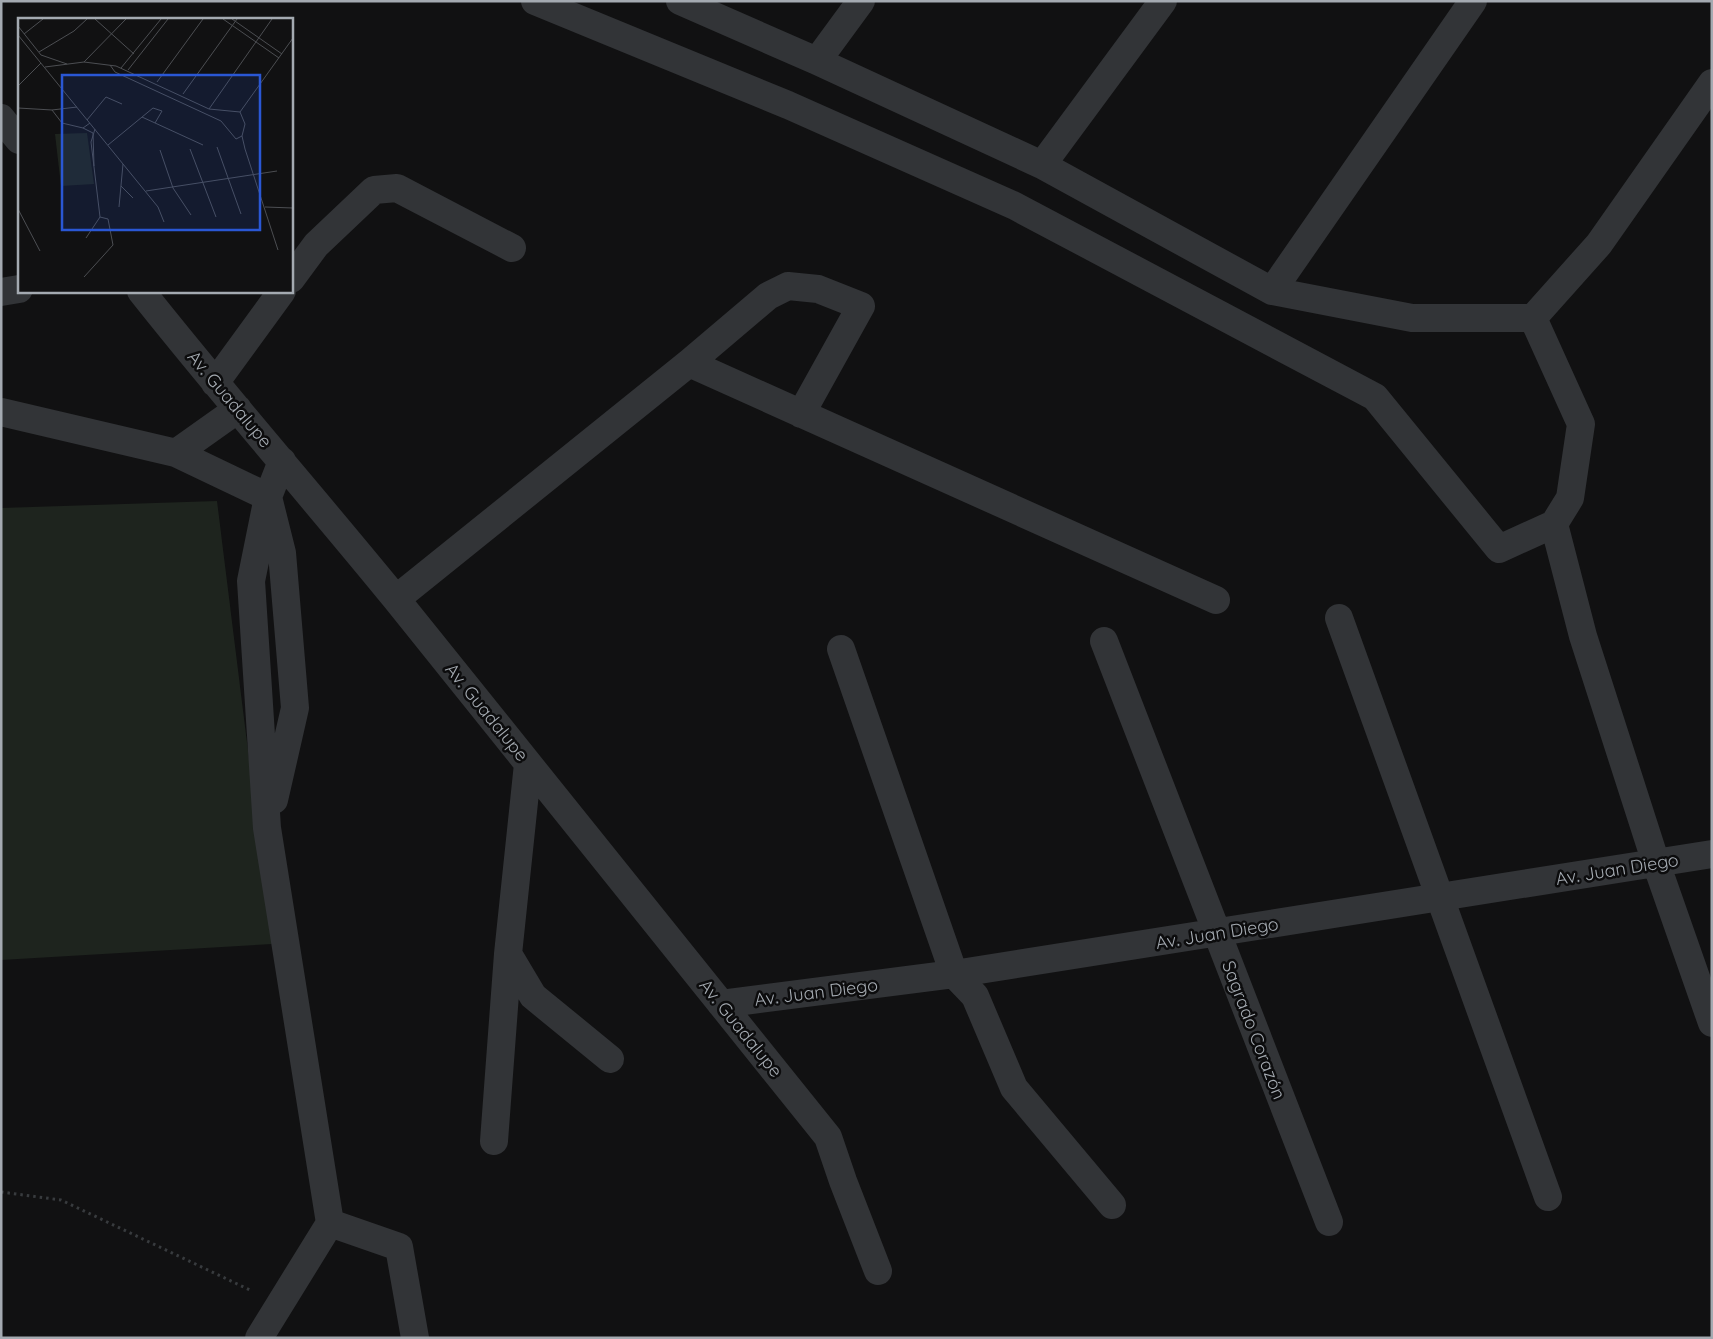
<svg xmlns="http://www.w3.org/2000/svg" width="1713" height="1339" font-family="Quicksand,sans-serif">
<rect width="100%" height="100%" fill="#111112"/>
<path fill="#1e241e" d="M217,501L272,944L1,960V508Z"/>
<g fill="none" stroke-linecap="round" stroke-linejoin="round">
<path stroke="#383b3e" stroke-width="3" stroke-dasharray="2.5 4" stroke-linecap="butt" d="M1,1192L61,1200L252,1291"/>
<path stroke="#323437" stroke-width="28" d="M535,1L788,105L1015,206L1375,397L1499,549L1554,524L1570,498L1581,424L1533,318
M680,1L817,61L1042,165L1272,291L1412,318H1533L1599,244L1712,83
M817,61L861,1
M1,118L19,140
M1042,165L1163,1
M291,279L316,245L374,190L397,188L512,248
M141,291C224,396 312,496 396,599C541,778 684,958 828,1137L843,1181L878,1271
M1272,291L1473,1
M1,292L19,289
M689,363L1216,600
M215,383L282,291
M1,412L176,453L238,409
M176,453L268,497L282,553L295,708L274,800
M1554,524L1583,636L1656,863L1712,1023
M396,599L689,363L768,296L788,286L818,289L861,306L801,414
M1339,618L1548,1197
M1104,641L1329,1222
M841,649L954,974L975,996L1014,1088L1112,1205
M508,954L533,996L610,1059
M721,1004L954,974L1712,854
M494,1141L508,954L528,764
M330,1223L399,1247L415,1338
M259,1338L330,1223L267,828L251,581L268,497L282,461"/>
</g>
<g text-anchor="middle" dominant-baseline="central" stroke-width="5" stroke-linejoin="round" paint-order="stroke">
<g font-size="18" fill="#a4aab1" stroke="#0c0c0d">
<text transform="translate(230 399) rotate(50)">Av. Guadalupe</text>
<text transform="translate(487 712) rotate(51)">Av. Guadalupe</text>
<text transform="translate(1617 869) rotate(-9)">Av. Juan Diego</text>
<text transform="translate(1217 933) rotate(-9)">Av. Juan Diego</text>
<text transform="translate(816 992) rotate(-7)">Av. Juan Diego</text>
<text transform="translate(741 1028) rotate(51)">Av. Guadalupe</text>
<text transform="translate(1254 1030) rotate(69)">Sagrado Corazón</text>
</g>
</g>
<g transform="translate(18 18)">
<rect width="275" height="275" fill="#111112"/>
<path d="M69,115L76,166L43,168L37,116Z" fill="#1e241e"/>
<path fill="none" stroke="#4c4e52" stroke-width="1" d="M77,1L116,36M205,1L261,40M214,1L264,36M0,8L23,37L49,46M6,16L25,1M0,17L140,189L146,204M21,34L56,13L69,1M66,44L108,1M92,47L97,54L203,103L218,121L224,118M27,49L66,44L98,48L191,91L222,94L275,20M103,50L143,1M110,52L150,1M139,64L185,1M0,68L23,45M165,76L219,1M0,90L34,92L59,89M191,91L254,1M34,92L44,105L65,110L72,105M222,94L227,106L224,118L227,131L260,232M124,99L185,127M69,102L88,79L104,86M65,110L75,115L76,148M90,127L135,90L144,93L137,105M199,129L223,196M172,131L198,199M142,132L155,170L173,197M103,168L115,180M128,173L259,153M101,189L105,146M247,189L275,190M0,191L22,233M68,220L82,199L73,124L77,111M66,259L95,227L90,201L82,199"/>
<path fill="#2a57d4" fill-opacity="0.15" stroke="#2a57d4" stroke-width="2.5" d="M44,57H242V212H44Z"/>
<rect width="275" height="275" fill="none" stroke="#a4aab1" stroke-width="2.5"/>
</g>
<rect width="1713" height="1339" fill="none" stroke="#a4aab1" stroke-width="5"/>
</svg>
